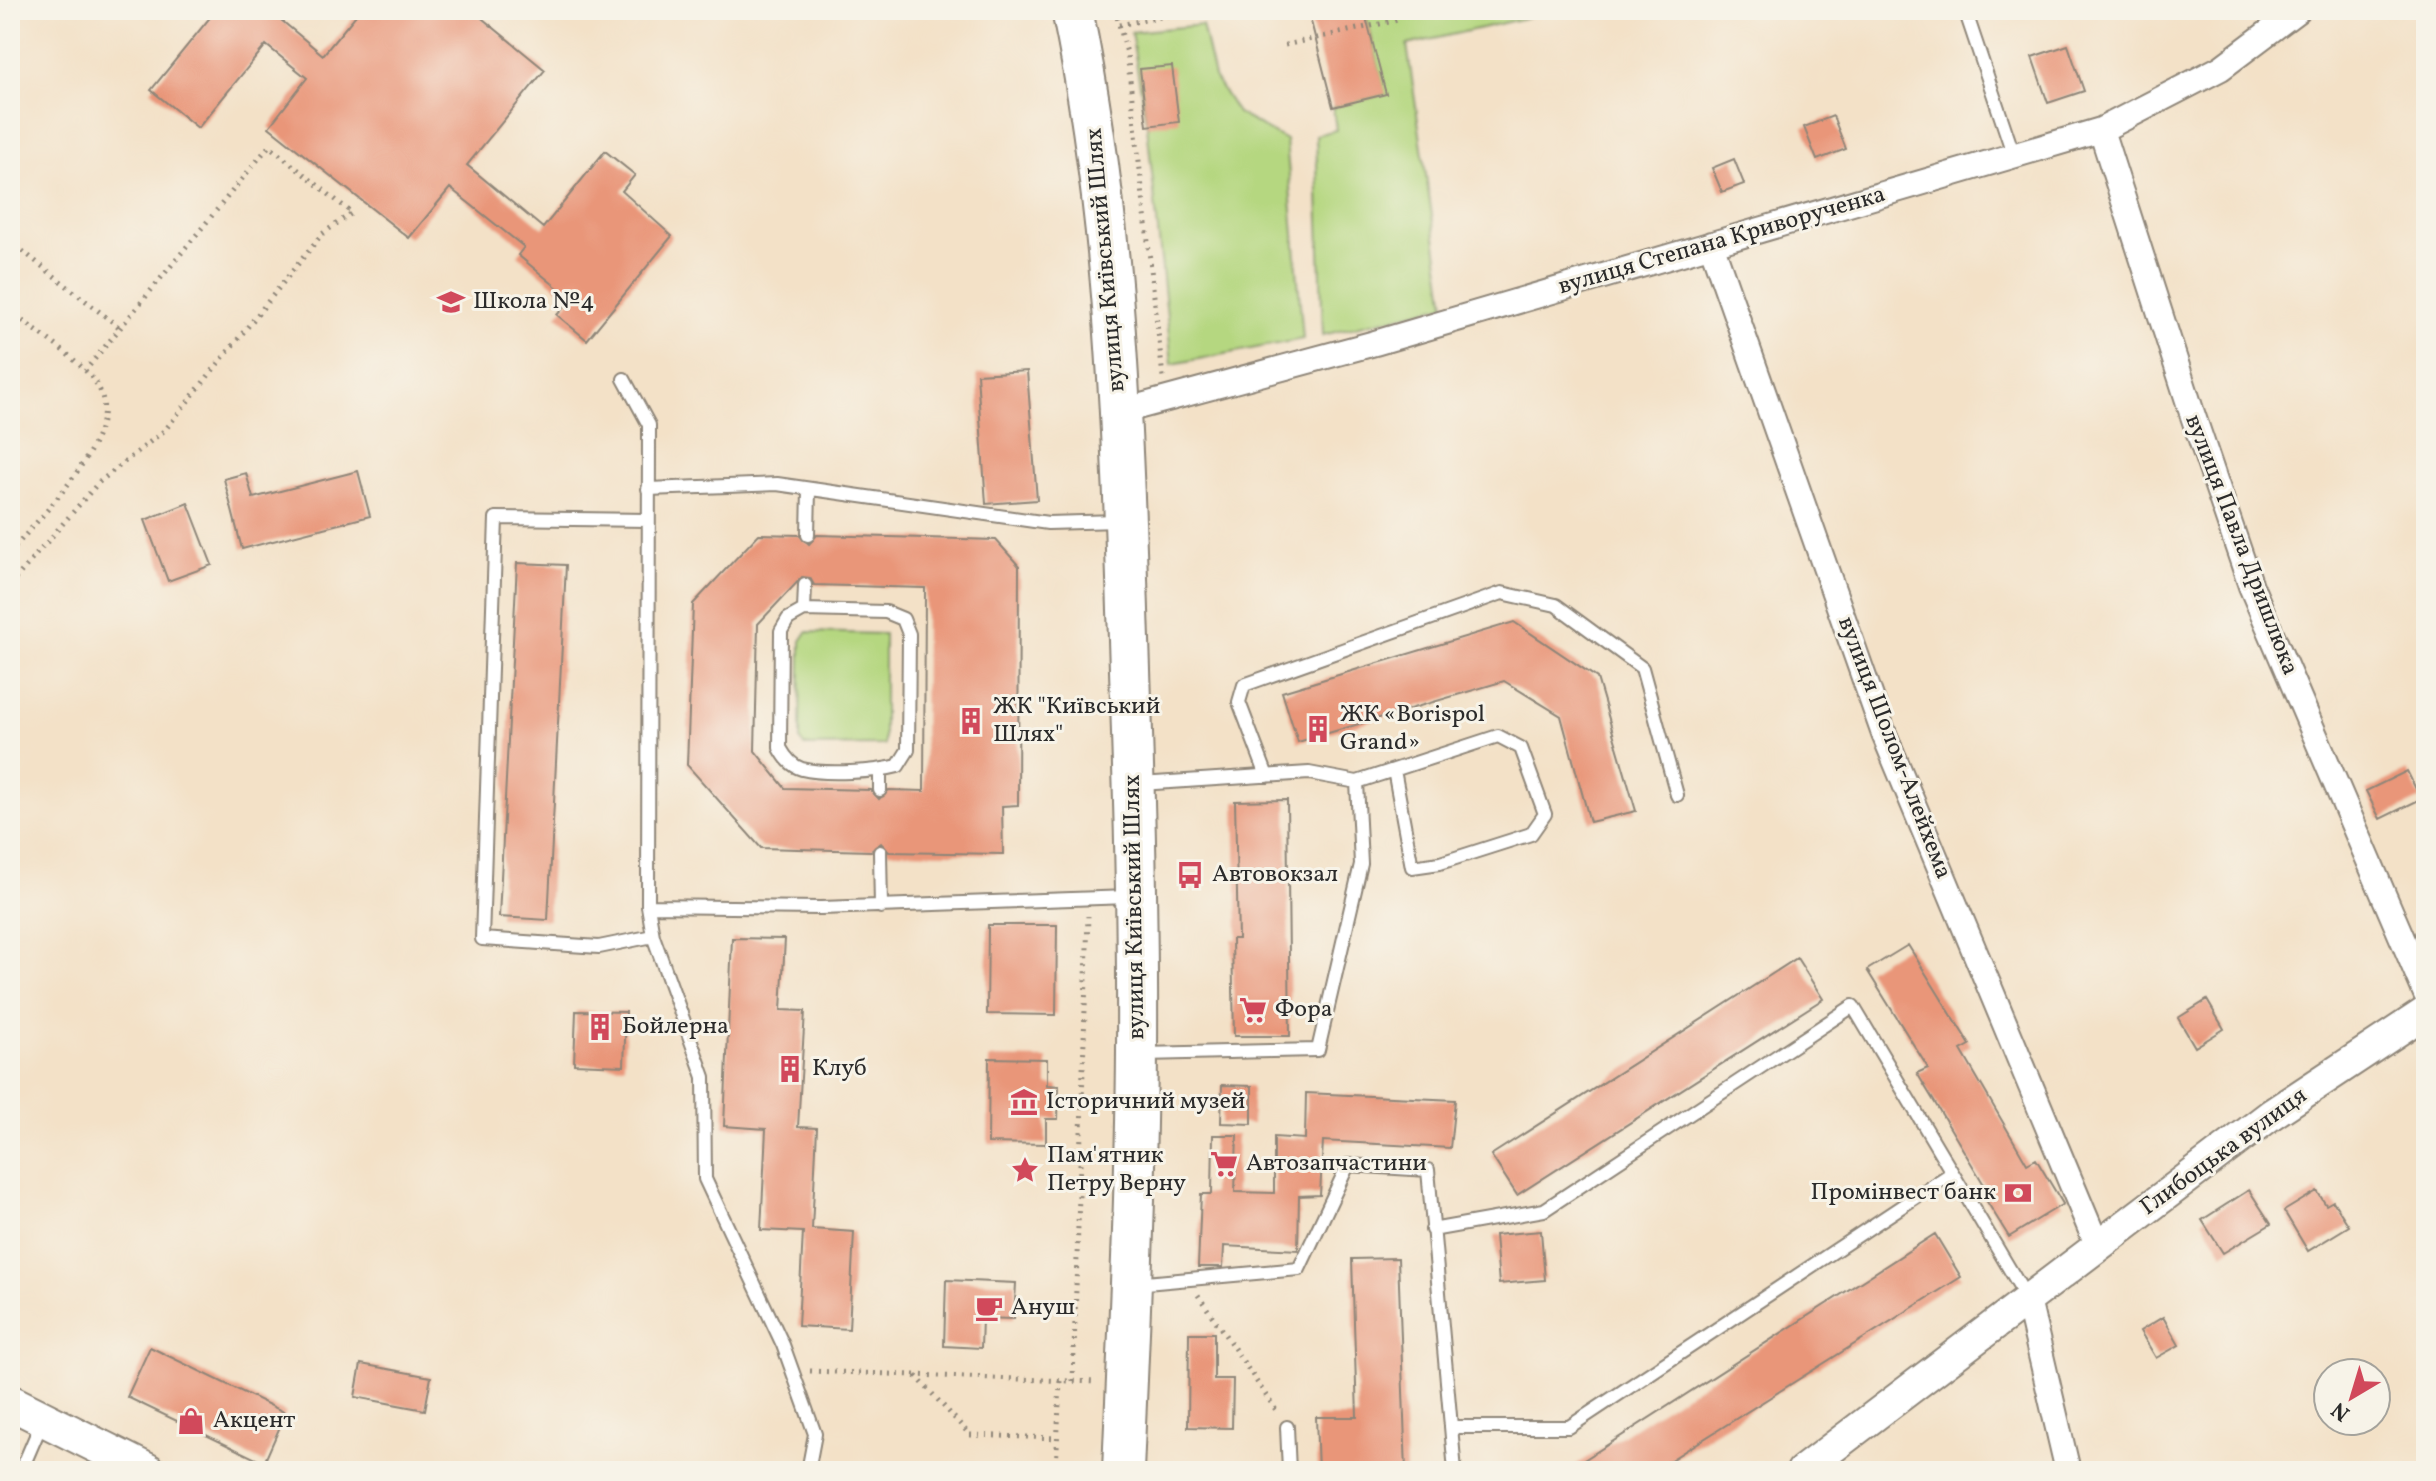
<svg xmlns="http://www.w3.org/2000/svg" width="2436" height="1481" font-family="Vollkorn,serif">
<rect width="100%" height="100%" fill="#f7f3e8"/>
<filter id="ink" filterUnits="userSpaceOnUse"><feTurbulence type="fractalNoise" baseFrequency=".0125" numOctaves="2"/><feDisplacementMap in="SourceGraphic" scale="16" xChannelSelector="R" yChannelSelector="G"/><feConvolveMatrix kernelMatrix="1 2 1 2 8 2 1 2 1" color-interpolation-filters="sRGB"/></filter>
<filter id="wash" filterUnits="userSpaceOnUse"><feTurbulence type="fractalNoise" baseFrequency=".006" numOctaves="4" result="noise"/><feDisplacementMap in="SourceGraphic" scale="32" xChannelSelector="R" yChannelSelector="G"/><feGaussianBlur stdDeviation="1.8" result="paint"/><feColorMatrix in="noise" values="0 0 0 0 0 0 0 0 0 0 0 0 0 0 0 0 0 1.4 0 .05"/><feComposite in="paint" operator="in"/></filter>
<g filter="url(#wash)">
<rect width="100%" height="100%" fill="#f3e1c7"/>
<path fill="#b5d780" stroke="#708156" stroke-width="2" d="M1382,10H1560L1407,45L1445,305L1323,335L1316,135L1336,130L1333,107L1385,94L1366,14Z
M1202,25L1214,77L1237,113L1286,140L1303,339L1172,364L1147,126L1131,32Z
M807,632L884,634V745L804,746L800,741L801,641Z"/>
<g id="blocks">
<path fill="#e99679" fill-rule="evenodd" d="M216,10H269L323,55L360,10H472L545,70L467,165L543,228L605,151L635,175L622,191L672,236L587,340L557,315L571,299L518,255L524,247L450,188L409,238L269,127L307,78L266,45L198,128L151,90Z
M1308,10H1364L1386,94L1333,107Z
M2068,45L2084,91L2048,103L2032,57Z
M1172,66L1179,122L1147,126L1140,69Z
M1833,116L1846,149L1817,160L1804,127Z
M1734,159L1744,184L1722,192L1712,168Z
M1027,371L1037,500L986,504L977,374Z
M358,471L370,516L242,549L224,479L246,473L253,498Z
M188,503L212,565L168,581L145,520Z
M759,534L799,535L809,544L817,535L996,540L1019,566L1018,805L1002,806L1003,854L889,852L881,843L871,851L761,848L687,765L693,604ZM802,577L810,578L814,585L925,588L924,791L889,790L879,799L871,790L785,788L755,751L758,624Z
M517,563L566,565L548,920L499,917Z
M1514,622L1597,678L1636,811L1590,822L1561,716L1504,681L1298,742L1282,692Z
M2407,771L2421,799L2380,819L2366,791Z
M1287,800L1290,1036H1234L1232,939H1238L1235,801Z
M988,925H1057L1056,1015L987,1014Z
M732,938L785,939L781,1010L805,1011L798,1127L817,1128L812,1229L854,1232L849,1329L798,1326L803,1232L761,1230L766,1129L724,1126Z
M1908,945L1970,1045L1961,1050L2027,1164L2036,1159L2063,1204L2009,1237L1981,1192L1986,1188L1917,1073L1928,1068L1867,970Z
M1797,958L1823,999L1517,1195L1491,1155Z
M2207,1000L2224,1029L2195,1047L2178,1018Z
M576,1011L626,1012L624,1066L574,1064Z
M989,1058L1047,1059V1085L1059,1086L1058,1119H1046V1144L988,1143Z
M1222,1085L1252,1086V1124L1221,1123Z
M1306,1093L1455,1100L1450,1148L1323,1141L1320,1195L1299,1196L1298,1250L1224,1246L1223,1267H1198L1201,1194H1212L1213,1135H1237L1235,1192L1274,1193V1137L1305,1139Z
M2249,1190L2271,1224L2223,1253L2202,1220Z
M2317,1191L2326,1205L2333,1201L2349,1226L2308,1251L2284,1211Z
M1541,1231L1545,1280L1499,1284L1495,1235Z
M1935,1234L1961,1277L1653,1471H1567Z
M1398,1258L1406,1471H1318L1316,1417H1357L1352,1259Z
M946,1280L1016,1283L1014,1319L982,1318L981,1348L944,1346Z
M2163,1317L2179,1345L2156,1358L2140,1331Z
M1189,1333H1214V1379H1233L1232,1428L1188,1427Z
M150,1347L286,1413L264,1463L127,1397Z
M361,1364L431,1377L425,1410L355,1397Z"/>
</g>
</g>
<g filter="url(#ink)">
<use href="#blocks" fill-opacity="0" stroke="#8f8679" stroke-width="2"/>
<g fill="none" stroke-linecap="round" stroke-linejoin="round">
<g stroke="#8f8679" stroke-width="16">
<path id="service" d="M1965,10L2014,156
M624,379L649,425L648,906L653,936L704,1077L705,1179L783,1345L815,1434L808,1471
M648,489L777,484L1048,523L1118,521
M648,520L496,518L482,939L599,947L653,936
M808,535L809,489
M804,610L886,612L903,619L909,634L908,750L898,766C876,772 825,775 802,769C791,766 785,757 780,748L781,631L788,619Z
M804,610L805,585
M1267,776L1239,702L1244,685L1502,593L1556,605L1642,668L1677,795
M1357,782L1498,736L1521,748L1545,814L1531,834L1440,863L1412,867L1394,770
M1140,784L1309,773L1357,782L1361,864L1318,1050L1144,1054
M880,790V771
M880,852L881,907
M648,906L821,908L1129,897
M1432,1230L1544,1210L1853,1006L2028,1300
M1135,1284L1299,1269L1348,1165L1428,1170L1455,1471
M1287,1427L1289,1471
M1451,1427H1569L1952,1173
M21,1471L42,1422"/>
</g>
<g stroke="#8f8679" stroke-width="28">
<path id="minor" d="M2101,130L2192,413L2251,586L2426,994
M1711,244L1884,734L2097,1245
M1119,412L1375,343L2101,130L2221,68L2298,10
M2028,1300L2068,1471"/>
</g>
<g stroke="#8f8679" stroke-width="34">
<path id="tertiary" d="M1802,1471L2272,1114L2426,1012"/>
</g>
<g stroke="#8f8679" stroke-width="38">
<path id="secondary" d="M10,1402L148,1471"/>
</g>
<g stroke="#8f8679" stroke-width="44">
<path id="trunk" d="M1072,10C1113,206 1122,410 1128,610C1133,757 1138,904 1137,1052C1136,1192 1129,1331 1123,1471"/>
</g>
<path stroke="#8f8679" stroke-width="5" stroke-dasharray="2 6" stroke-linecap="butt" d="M1115,10L1127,53L1163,377
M1119,25L1196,10
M1285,45L1398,20
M10,241L120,328
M10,311C33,330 92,366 101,393C119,441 39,517 10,553
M10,585L98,483L165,430L322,234L352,213L269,146L85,371
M1063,1101L1082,1104
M1198,1295L1278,1413
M810,1371L1096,1382
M916,1376L970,1435L1057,1438
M1073,1381L1088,916
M1056,1471L1060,1381"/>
<use href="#service" stroke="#fff" stroke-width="12"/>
<use href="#minor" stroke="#fff" stroke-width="24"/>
<use href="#tertiary" stroke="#fff" stroke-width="30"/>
<use href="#secondary" stroke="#fff" stroke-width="34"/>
<use href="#trunk" stroke="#fff" stroke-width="40"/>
</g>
</g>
<defs>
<g id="school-bare" transform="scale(2.16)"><path d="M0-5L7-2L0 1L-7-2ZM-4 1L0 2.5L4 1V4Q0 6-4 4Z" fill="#d1495b" stroke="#f7f3e8" stroke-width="2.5" paint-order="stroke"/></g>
<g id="building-bare" transform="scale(2.16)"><path d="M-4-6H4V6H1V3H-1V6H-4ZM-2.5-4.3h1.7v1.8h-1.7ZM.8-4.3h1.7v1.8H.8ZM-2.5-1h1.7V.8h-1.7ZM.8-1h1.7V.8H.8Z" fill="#d1495b" stroke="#f7f3e8" stroke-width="2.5" paint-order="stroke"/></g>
<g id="bus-bare" transform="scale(2.16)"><path d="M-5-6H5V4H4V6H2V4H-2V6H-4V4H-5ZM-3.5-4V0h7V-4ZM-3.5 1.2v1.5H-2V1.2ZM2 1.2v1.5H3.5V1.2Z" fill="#d1495b" stroke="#f7f3e8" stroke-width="2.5" paint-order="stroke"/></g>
<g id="supermarket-bare" transform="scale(2.16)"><path d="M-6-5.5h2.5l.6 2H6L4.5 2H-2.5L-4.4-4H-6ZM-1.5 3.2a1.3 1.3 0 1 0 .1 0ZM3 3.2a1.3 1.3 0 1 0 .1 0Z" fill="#d1495b" stroke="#f7f3e8" stroke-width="2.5" paint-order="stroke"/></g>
<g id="museum-bare" transform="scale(2.16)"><path d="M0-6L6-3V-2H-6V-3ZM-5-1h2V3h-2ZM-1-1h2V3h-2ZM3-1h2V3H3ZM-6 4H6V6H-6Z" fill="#d1495b" stroke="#f7f3e8" stroke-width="2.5" paint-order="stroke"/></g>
<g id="sight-bare" transform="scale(2.16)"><path d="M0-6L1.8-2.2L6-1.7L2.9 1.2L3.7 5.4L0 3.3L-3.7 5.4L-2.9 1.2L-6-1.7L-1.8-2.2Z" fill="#d1495b" stroke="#f7f3e8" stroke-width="2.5" paint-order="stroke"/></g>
<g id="bank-bare" transform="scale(2.16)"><path d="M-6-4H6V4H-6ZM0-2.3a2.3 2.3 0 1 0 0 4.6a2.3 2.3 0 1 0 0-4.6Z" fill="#d1495b" stroke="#f7f3e8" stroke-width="2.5" paint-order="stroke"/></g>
<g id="cafe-bare" transform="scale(2.16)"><path d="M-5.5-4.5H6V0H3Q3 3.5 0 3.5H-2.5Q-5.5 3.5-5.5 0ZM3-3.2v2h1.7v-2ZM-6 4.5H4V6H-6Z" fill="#d1495b" stroke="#f7f3e8" stroke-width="2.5" paint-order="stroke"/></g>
<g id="shop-bare" transform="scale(2.16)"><path d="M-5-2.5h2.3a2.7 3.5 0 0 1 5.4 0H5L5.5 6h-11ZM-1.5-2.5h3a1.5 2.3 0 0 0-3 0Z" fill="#d1495b" stroke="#f7f3e8" stroke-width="2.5" paint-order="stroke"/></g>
</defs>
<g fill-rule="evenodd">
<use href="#school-bare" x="451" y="302"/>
<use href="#building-bare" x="971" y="721"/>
<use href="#building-bare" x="1318" y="729"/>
<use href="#bus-bare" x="1190" y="875"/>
<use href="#supermarket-bare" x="1253" y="1010"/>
<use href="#building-bare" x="600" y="1027"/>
<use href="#building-bare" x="790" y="1069"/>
<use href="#museum-bare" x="1024" y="1102"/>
<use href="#supermarket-bare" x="1224" y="1164"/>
<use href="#sight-bare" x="1025" y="1170"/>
<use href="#bank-bare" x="2018" y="1193"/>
<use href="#cafe-bare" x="989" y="1308"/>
<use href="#shop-bare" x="191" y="1421"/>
</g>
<g text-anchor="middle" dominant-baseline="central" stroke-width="6" stroke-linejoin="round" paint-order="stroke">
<g font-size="24" fill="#2b2b2b" stroke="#f7f3e8">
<text transform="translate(1722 241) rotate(-16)">вулиця Степана Криворученка</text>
<text transform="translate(1106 260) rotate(-95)">вулиця Київський Шлях</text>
<text transform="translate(2241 545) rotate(69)">вулиця Павла Дришлюка</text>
<text transform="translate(1894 748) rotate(69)">вулиця Шолом-Алейхема</text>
<text transform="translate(1135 907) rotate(-91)">вулиця Київський Шлях</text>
<text transform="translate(2224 1152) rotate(-36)">Глибоцька вулиця</text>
</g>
<g font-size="24" fill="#2b2b2b" stroke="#f7f3e8" text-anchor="start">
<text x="473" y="302">Школа №4</text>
<text x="993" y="707">ЖК "Київський<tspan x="993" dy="28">Шлях"</tspan></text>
<text x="1340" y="715">ЖК «Borispol<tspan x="1340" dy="28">Grand»</tspan></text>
<text x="1212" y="875">Автовокзал</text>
<text x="1275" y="1010">Фора</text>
<text x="622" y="1027">Бойлерна</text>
<text x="812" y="1069">Клуб</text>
<text x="1046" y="1102">Історичний музей</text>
<text x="1047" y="1156">Пам'ятник<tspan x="1047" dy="28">Петру Верну</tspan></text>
<text x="1246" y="1164">Автозапчастини</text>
<text x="1996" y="1193" text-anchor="end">Промінвест банк</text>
<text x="1011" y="1308">Ануш</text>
<text x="213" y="1421">Акцент</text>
</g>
</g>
<rect width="2436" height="1481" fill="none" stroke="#f7f3e8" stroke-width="40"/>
<g transform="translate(2352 1397) rotate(218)"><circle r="38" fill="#f7f3e8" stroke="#a5a39c" stroke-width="2"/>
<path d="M0-6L14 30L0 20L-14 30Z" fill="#d1495b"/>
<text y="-12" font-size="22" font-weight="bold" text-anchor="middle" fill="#2b2b2b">N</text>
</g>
</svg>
